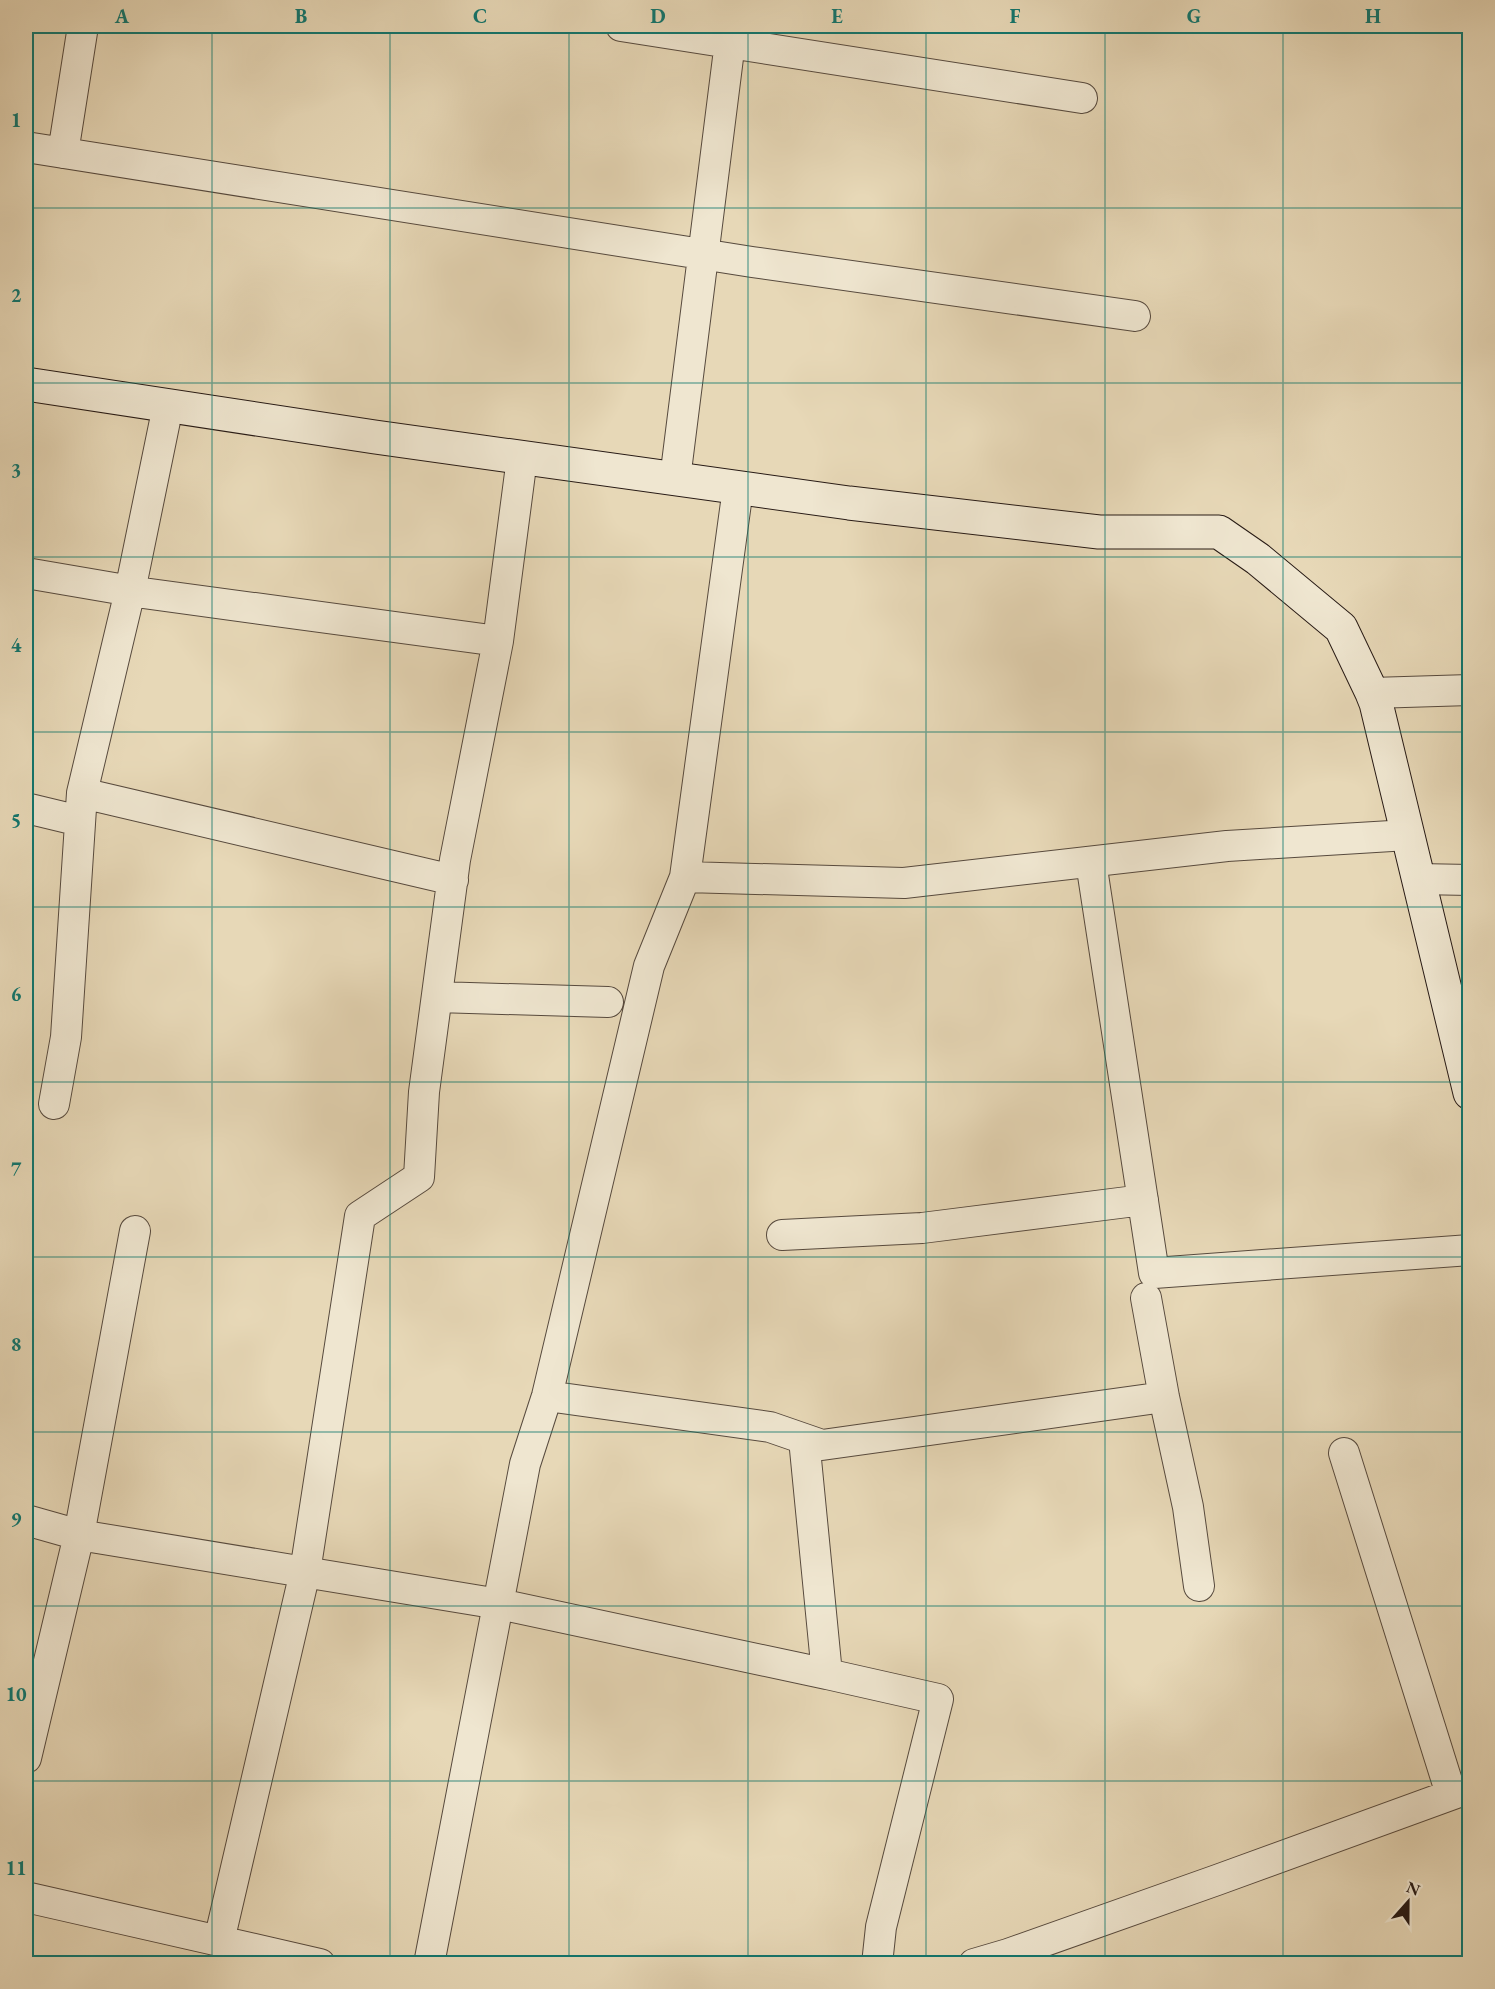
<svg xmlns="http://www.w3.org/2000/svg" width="1495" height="1989" font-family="'EB Garamond',serif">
<rect width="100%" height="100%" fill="#e7d8b7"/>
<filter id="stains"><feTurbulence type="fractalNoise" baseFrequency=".00333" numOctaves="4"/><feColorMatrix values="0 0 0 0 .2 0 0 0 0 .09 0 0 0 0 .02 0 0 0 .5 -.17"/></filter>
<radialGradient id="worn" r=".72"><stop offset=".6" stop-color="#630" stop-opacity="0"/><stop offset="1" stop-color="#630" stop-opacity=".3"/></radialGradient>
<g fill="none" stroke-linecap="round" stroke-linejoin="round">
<g stroke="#574a3e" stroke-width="32">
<path id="street" d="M621,26L1082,98
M26,147L752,262L1135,316
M63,153L83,26
M675,479L732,26
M26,573L143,593L498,641
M1372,693L1470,690
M82,793L453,880
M26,808L80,821
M1091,862L1154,1273L1470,1250
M685,877L904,883L1227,846L1408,835
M1418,879L1470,880
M437,997L608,1002
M54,1104L66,1037L82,793L130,591L168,406
M782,1235L922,1228L1143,1200
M1146,1298L1164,1397L1188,1507L1199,1586
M547,1396L770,1427L822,1445L1164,1397
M1344,1453L1451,1794
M26,1520L79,1535L499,1604L827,1674L804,1439
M827,1674L938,1699L881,1927L877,1964
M26,1758L79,1535L135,1231
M26,1897L320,1964
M219,1941L305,1572L360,1216L419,1177L424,1092L455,860L498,641L522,458
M429,1964L525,1464L547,1396L649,966L685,877L738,488
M974,1964L1008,1954L1217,1880L1470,1788"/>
</g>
<g stroke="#271a15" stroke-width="35">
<path id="secondary" d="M26,384L375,437L849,503L1099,532H1219L1258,559L1341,628L1372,693L1376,703L1470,1093"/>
</g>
<use href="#street" stroke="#efe6d0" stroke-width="30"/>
<use href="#secondary" stroke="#efe6d0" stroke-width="33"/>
</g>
<path fill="none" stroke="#0f766e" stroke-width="1.5" stroke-opacity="0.55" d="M212,26V1964M390,26V1964M569,26V1964M748,26V1964M926,26V1964M1105,26V1964M1283,26V1964M26,208H1470M26,383H1470M26,557H1470M26,732H1470M26,907H1470M26,1082H1470M26,1257H1470M26,1432H1470M26,1606H1470M26,1781H1470"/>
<rect width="1495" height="1989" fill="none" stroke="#e7d8b7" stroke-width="66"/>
<g transform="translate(1408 1902) rotate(21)" stroke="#efe6d0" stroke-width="4.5" paint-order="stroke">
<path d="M0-4.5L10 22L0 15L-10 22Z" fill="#271a15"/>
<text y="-9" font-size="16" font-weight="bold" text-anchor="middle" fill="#271a15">N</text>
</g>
<rect x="33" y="33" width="1429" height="1923" fill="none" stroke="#0f766e" stroke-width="2"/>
<g font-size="20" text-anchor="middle" font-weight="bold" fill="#0f766e">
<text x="122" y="23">A</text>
<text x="301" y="23">B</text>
<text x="480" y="23">C</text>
<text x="658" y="23">D</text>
<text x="837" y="23">E</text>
<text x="1015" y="23">F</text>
<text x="1194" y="23">G</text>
<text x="1373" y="23">H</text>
<text x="16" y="127">1</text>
<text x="16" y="302">2</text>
<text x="16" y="477">3</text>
<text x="16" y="652">4</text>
<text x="16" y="827">5</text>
<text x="16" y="1001">6</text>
<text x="16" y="1176">7</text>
<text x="16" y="1351">8</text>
<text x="16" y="1526">9</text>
<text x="16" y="1701">10</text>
<text x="16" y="1875">11</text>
</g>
<rect width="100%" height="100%" filter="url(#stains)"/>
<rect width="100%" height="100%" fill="url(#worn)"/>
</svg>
